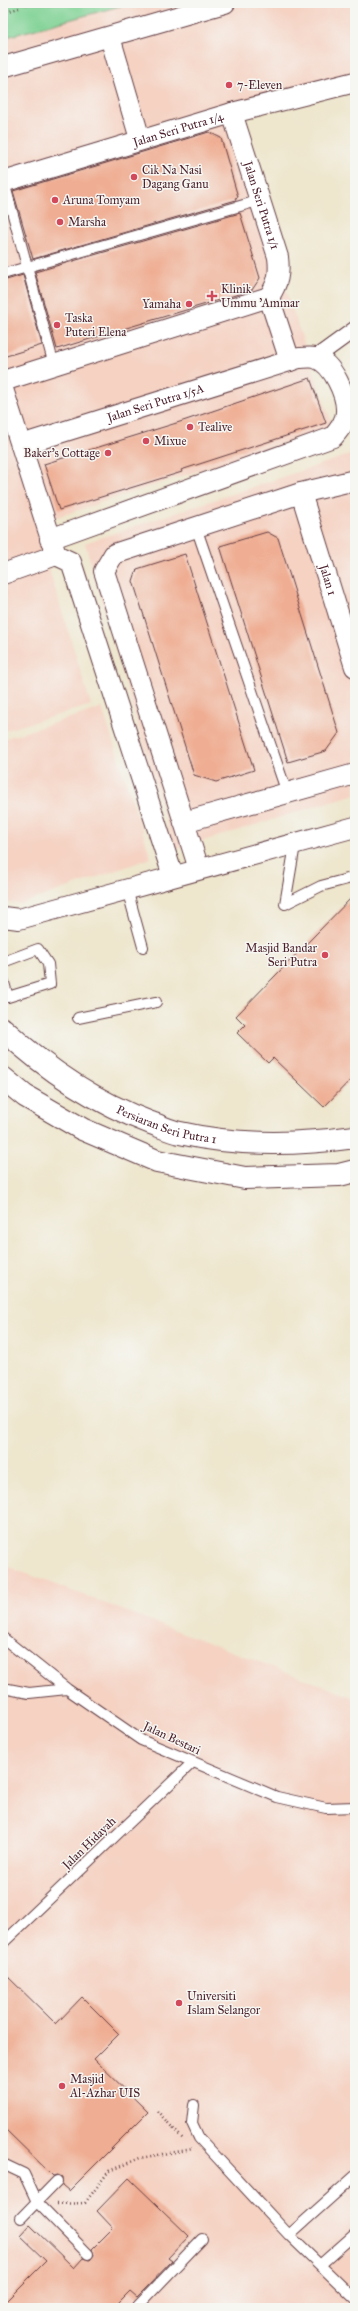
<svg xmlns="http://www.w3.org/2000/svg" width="358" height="2311" font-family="'IM FELL Great Primer',serif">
<rect width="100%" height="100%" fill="#f6f6f2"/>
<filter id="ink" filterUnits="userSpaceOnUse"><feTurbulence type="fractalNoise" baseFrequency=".025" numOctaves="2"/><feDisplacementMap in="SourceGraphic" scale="8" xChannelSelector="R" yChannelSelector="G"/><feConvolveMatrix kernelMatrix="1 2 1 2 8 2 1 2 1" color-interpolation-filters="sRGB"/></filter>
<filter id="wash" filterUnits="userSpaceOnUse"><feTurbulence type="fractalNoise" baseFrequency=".012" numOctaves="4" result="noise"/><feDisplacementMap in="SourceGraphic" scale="16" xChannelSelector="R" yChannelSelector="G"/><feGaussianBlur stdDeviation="0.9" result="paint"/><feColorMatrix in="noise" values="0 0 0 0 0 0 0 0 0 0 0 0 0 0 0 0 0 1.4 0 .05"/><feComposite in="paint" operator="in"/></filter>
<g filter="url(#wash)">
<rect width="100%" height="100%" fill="#eee6cd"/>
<path fill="#f5d2c2" d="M3,3H355V73L223,109L333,427L35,524L91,705L3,731Z
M355,453V794L174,850L85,543Z
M102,708L151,858L21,904L3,902V739Z
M3,1565L355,1698V2308H3Z"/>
<path fill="#7fd294" stroke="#647860" d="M3,3H131L3,38Z"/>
<g id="blocks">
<path fill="#efad93" d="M209,132L221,138L238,197L235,198L236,200L33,259L13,191Z
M240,213L260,278L252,290L57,349L35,272Z
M23,275L42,345L3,357V281Z
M310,378L326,423L181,470L182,472L59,510L44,464L183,421Z
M267,532L278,538L339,733L326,751L288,762L220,546Z
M185,554L254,770L216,782L194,775L133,581L137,569Z
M355,894V1075L324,1107L273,1058L268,1063L237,1033L245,1025L236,1016Z
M3,1972L56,2024L82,1997L119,2034L94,2059L148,2112L69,2191L62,2185V2177L58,2175L53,2176L3,2127Z
M129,2178L189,2236L168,2258L172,2261L148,2286L137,2297L130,2291L113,2308H3V2304L46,2261L20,2236L30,2225L74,2268L83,2258L90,2260L94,2255L92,2249L113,2228L97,2211Z"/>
</g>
</g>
<g filter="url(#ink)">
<use href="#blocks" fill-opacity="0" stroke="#633d43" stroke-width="1"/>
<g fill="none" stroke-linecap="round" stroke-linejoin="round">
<g stroke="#633d43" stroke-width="12">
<path id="service" d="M4,182L54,365
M3,274L261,200
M196,527L287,793
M127,889L143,947
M285,904L321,886L355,877
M285,904L295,845
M3,962L38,949L48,964L50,984L8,997L3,979
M78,1018L156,1002
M3,1638L67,1689L141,1740L277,1797L326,1808L355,1807
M3,1688L29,1693L67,1689
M3,1943L193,1762
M194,2105L192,2123L199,2138L289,2235L355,2299
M3,2164L24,2174L37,2202L88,2254
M21,2218L57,2181
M289,2235L355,2176
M320,2265L355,2234
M136,2308L202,2239"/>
</g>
<g stroke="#633d43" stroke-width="17">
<path id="pedestrian" d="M315,358L355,329"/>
</g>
<g stroke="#633d43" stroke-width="22">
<g id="minor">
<path d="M110,37L140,139"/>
<path d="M3,67L225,3"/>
<path id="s1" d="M232,113L278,257C280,274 278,283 269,297"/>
<path id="s2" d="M3,182L232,113L355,82"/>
<path d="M269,297L290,361"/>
<path d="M3,381L269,297"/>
<path d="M3,389L56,555L3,574"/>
<path id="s3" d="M21,445L299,358C304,358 310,357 315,358C333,363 347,396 346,412C346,422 339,430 333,437L50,539"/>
<path id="s4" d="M301,493L355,667"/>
<path d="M56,555L71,562L173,876"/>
<path d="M184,822L355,774"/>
<path d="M199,869L104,571L114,554L301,493L355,480"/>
<path d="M3,917L19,919L355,827"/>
</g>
</g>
<g stroke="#633d43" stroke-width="24">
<g id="tertiary">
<path id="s5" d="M3,1029C47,1070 95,1102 151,1123C160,1126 170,1131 180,1133C237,1146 297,1145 355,1137"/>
<path d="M3,1078L25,1096L82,1129L157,1161L245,1178L339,1175L355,1171"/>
</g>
</g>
<path stroke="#633d43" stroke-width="2.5" stroke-dasharray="1 3" stroke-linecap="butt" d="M3,13L19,8
M157,2111L183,2139
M57,2204L85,2203L109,2171L140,2158L193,2149"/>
<use href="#service" stroke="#fff" stroke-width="10"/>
<use href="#pedestrian" stroke="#fff" stroke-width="15"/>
<use href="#minor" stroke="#fff" stroke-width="20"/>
<use href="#tertiary" stroke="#fff" stroke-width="22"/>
</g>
</g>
<g fill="#d1495b" stroke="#f6f6f2" stroke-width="1.5">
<circle cx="229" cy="85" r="4"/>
<circle cx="134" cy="177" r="4"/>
<circle cx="55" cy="200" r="4"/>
<circle cx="60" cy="222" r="4"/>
<path d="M210 290h4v4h4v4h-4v4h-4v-4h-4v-4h4z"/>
<circle cx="189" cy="304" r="4"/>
<circle cx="57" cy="325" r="4"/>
<circle cx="190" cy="427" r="4"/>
<circle cx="146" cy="441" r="4"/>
<circle cx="108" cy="453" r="4"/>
<circle cx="325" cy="955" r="4"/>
<circle cx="179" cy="2003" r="4"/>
<circle cx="62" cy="2086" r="4"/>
</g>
<g text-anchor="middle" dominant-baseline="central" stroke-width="3" stroke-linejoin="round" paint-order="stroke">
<g font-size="12" fill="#4a1f2b" stroke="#f6f6f2" text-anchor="start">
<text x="237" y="85">7-Eleven</text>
<text x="142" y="170">Cik Na Nasi<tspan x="142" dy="14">Dagang Ganu</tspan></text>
<text x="63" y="200">Aruna Tomyam</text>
<text x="68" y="222">Marsha</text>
<text x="221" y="289">Klinik<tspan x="221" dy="14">Ummu 'Ammar</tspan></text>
<text x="181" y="304" text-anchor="end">Yamaha</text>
<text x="65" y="318">Taska<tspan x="65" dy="14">Puteri Elena</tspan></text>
<text x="198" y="427">Tealive</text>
<text x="154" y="441">Mixue</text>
<text x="100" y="453" text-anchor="end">Baker's Cottage</text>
<text x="317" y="948" text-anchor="end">Masjid Bandar<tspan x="317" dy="14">Seri Putra</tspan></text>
<text x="187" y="1996">Universiti<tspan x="187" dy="14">Islam Selangor</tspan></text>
<text x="70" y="2079">Masjid<tspan x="70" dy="14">Al-Azhar UIS</tspan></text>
</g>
<g font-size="12" fill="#4a1f2b" stroke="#f6f6f2">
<text stroke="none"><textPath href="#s2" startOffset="183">Jalan Seri Putra 1/4</textPath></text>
<text stroke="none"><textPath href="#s1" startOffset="97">Jalan Seri Putra 1/1</textPath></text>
<text stroke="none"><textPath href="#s3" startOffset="141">Jalan Seri Putra 1/5A</textPath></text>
<text stroke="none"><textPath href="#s4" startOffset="91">Jalan 1</textPath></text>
<text stroke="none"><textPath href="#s5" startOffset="192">Persiaran Seri Putra 1</textPath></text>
<text transform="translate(172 1738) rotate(25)">Jalan Bestari</text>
<text transform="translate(89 1843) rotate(-44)">Jalan Hidayah</text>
</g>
</g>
<rect width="358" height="2311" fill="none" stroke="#f6f6f2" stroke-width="16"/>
</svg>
